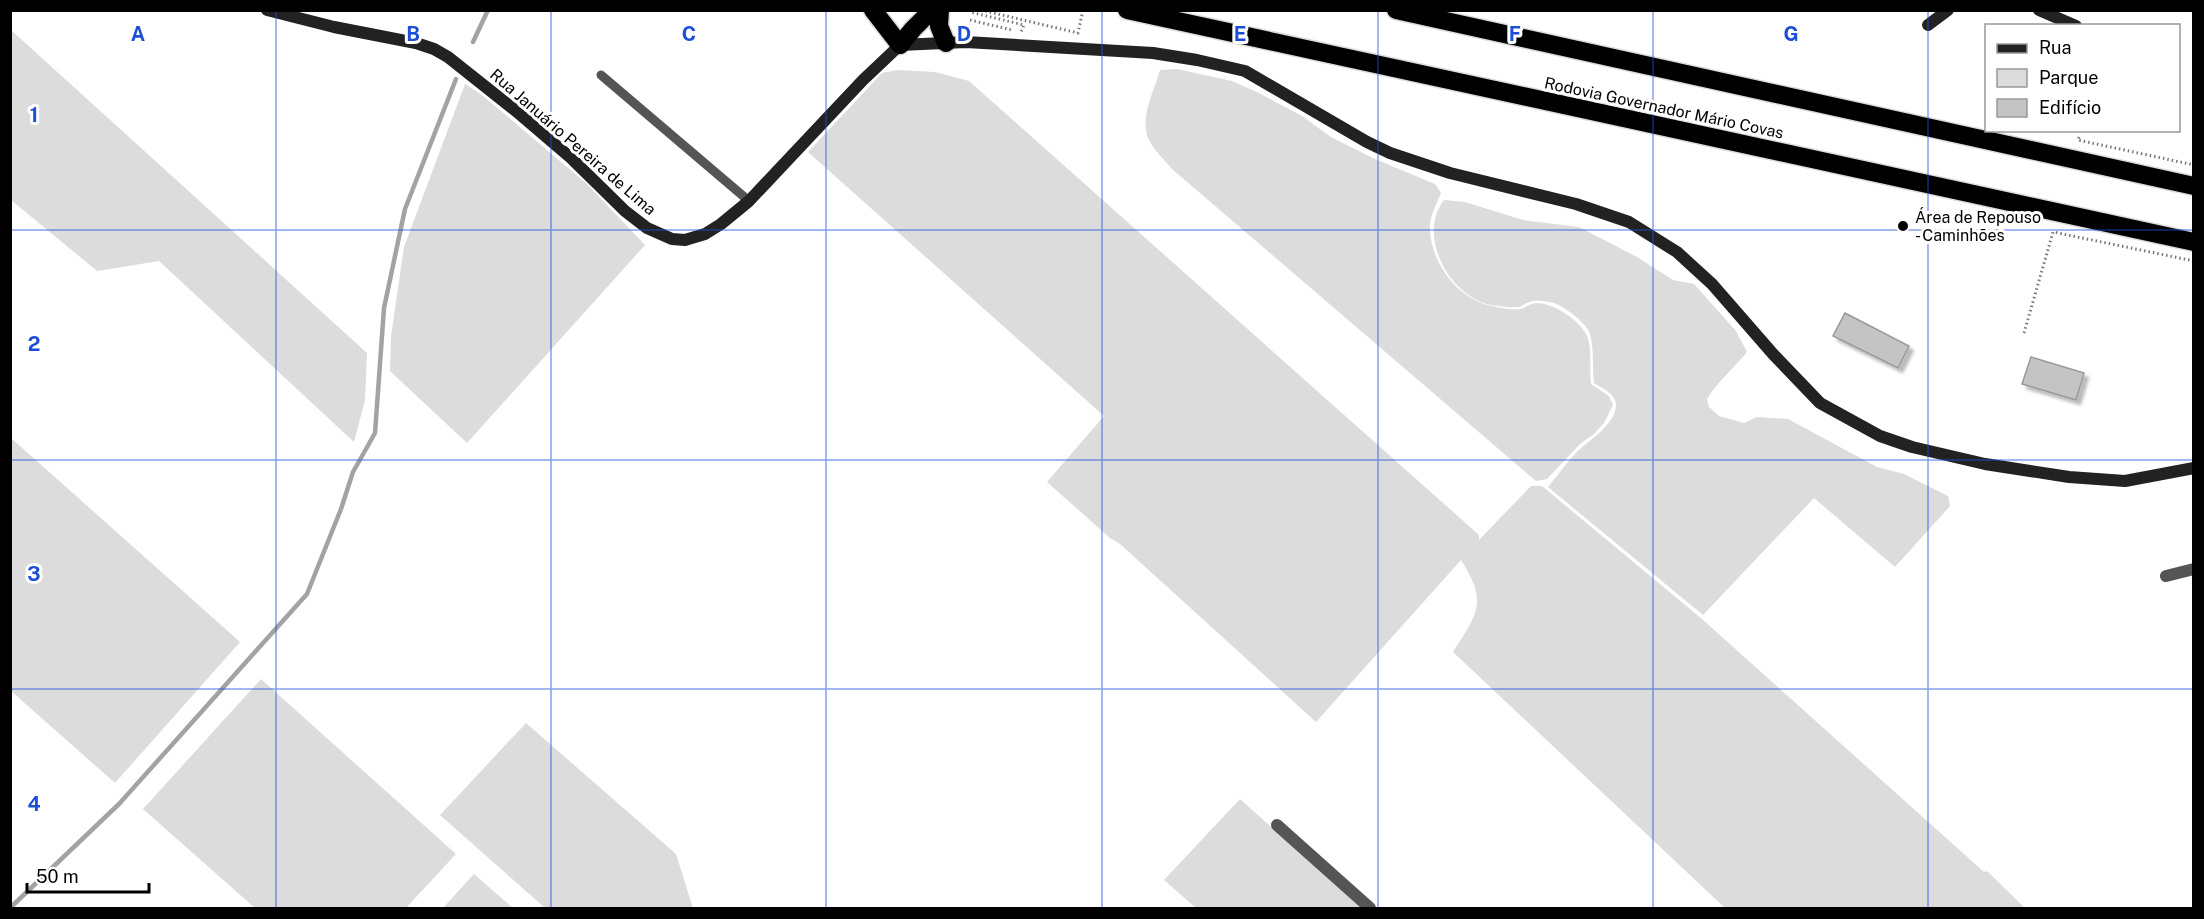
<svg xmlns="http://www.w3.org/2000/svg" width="2204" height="919" font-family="'Public Sans',sans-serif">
<defs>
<filter id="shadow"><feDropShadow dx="4.5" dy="4.5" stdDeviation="1.5" flood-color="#0004"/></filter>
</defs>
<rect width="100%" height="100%" fill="#fff"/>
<path fill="#dcdcdc" d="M11,30L367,353L365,400L354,442L159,261L97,271L11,200Z
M1177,69L1232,81L1259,93L1302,116L1331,137L1375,159L1435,184L1441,193C1437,203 1431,214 1430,224C1428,259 1457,300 1492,306C1500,308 1512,310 1520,309C1525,308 1531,303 1537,303C1553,303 1579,320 1586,334C1593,346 1589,369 1591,384L1609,396L1613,405L1604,423L1594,434L1580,444L1547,479L1536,481L1172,169C1163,158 1147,144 1146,130C1143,111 1155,88 1160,70Z
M897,70L935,72L969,81L1479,535V540L1531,486H1542L1702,619L1984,872L1987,871L2025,908H1725L1453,652C1478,613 1488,602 1461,560L1316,722L1120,544L1110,538L1047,482L1104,416L808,152L882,73Z
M465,84L482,95L587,184L645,245L467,443L390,371L391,336L404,247Z
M1444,200L1465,202L1523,220L1579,227L1637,257L1673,280L1694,284L1736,331L1747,352C1734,368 1718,381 1707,399L1709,407L1719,416L1744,423L1757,417L1788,419L1877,467L1904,474L1948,496L1950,506L1895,567L1814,498L1703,615L1548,487C1557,476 1565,465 1575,454C1587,441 1616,425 1616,405C1616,394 1602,388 1594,383C1592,369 1595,339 1587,328C1580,319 1565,307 1554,303C1547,301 1534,299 1527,303C1523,304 1523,306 1519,307C1512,308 1499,306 1491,305C1450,297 1416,236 1444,200Z
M11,438L240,642L115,783L11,691Z
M261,679L456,854L406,908H255L143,809Z
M526,723L676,854L693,908H545L440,815Z
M1240,799L1361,908H1196L1164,880Z
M474,874L513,908H443Z"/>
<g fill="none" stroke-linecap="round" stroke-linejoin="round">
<path stroke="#a3a3a3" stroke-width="4.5" d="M473,42L488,10
M10,908L119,804L307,594L341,509L353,472L375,433L384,308L405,209L456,79"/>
</g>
<path fill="#c4c4c4" stroke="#999" stroke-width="1.5" filter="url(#shadow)" d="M1845,313L1909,346L1898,368L1833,336Z
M2031,357L2084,373L2076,400L2022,384Z"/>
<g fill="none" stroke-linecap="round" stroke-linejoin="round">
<g stroke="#dbdbdb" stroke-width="21">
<path id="highway" d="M873,10L900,45L913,29L932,10
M940,10L939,26L946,43
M1127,10L2194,242
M1396,10L2194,186"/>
</g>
<path stroke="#777" stroke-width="3" stroke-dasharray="1.5 3" stroke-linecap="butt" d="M970,10V12L1024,25L1021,32
M981,10L1078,33L1083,10
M970,20L1012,30
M2079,137L2078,140L2194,165
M2024,333L2053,232L2194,261"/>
<path stroke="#555" stroke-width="9" d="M601,75L749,201"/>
<path stroke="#555" stroke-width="12" d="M2166,576L2194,569
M1277,825L1370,908"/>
<path stroke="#222" stroke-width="12" d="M267,10L334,27L416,43L434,49L448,57L516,111L571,158L625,211L647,228L672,239L685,240L705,234L721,224L749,201L863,80L900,45L966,42L1153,53L1197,60L1245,71L1367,142L1390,153L1450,173L1576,204L1629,222L1677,252L1712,284L1773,354L1820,403L1880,436L1912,447L1985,464L2069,477L2125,481L2194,468
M2039,10L2076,26
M1928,25L1948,10"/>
<use href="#highway" stroke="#000" stroke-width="18"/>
</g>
<path fill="none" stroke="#1d4ed8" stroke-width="1.5" stroke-opacity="0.55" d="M276,10V908M551,10V908M826,10V908M1102,10V908M1378,10V908M1653,10V908M1928,10V908M10,230H2194M10,460H2194M10,689H2194"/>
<circle fill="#000" stroke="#fff" stroke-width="2" cx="1903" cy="226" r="6"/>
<g text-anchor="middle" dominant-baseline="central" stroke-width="6" stroke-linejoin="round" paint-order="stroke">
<g font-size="16" fill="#000" stroke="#fff">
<text transform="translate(1664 108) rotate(12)">Rodovia Governador Mário Covas</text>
<text transform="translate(573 142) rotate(41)">Rua Januário Pereira de Lima</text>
</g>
<g font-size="16" fill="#000" stroke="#fff" text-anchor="start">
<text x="1915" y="217">Área de Repouso<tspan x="1915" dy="18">- Caminhões</tspan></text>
</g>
</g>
<g font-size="20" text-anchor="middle" font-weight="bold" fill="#1d4ed8" stroke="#fff" stroke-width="6" stroke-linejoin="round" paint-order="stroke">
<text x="138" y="41">A</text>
<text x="413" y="41">B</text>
<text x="689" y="41">C</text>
<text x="964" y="41">D</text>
<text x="1240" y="41">E</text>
<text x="1515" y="41">F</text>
<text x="1791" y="41">G</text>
<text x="34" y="122">1</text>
<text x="34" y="351">2</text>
<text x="34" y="581">3</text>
<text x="34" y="811">4</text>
</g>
<rect width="2204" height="919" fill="none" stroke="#000000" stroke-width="24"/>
<rect x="1985" y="24" width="195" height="108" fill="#ffffff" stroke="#999999" stroke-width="1.5"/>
<rect x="1997" y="44" width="30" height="9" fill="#222222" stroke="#999999" stroke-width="1.5"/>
<text x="2039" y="54" font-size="18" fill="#000000">Rua</text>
<rect x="1997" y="69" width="30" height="18" fill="#dcdcdc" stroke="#999999" stroke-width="1.5"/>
<text x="2039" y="84" font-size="18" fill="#000000">Parque</text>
<rect x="1997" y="99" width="30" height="18" fill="#c4c4c4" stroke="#999999" stroke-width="1.5"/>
<text x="2039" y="114" font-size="18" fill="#000000">Edifício</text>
<path d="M27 883v9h122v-9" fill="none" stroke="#000000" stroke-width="3"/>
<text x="36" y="883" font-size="18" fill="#000000" stroke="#ffffff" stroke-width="4.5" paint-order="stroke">50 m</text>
</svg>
